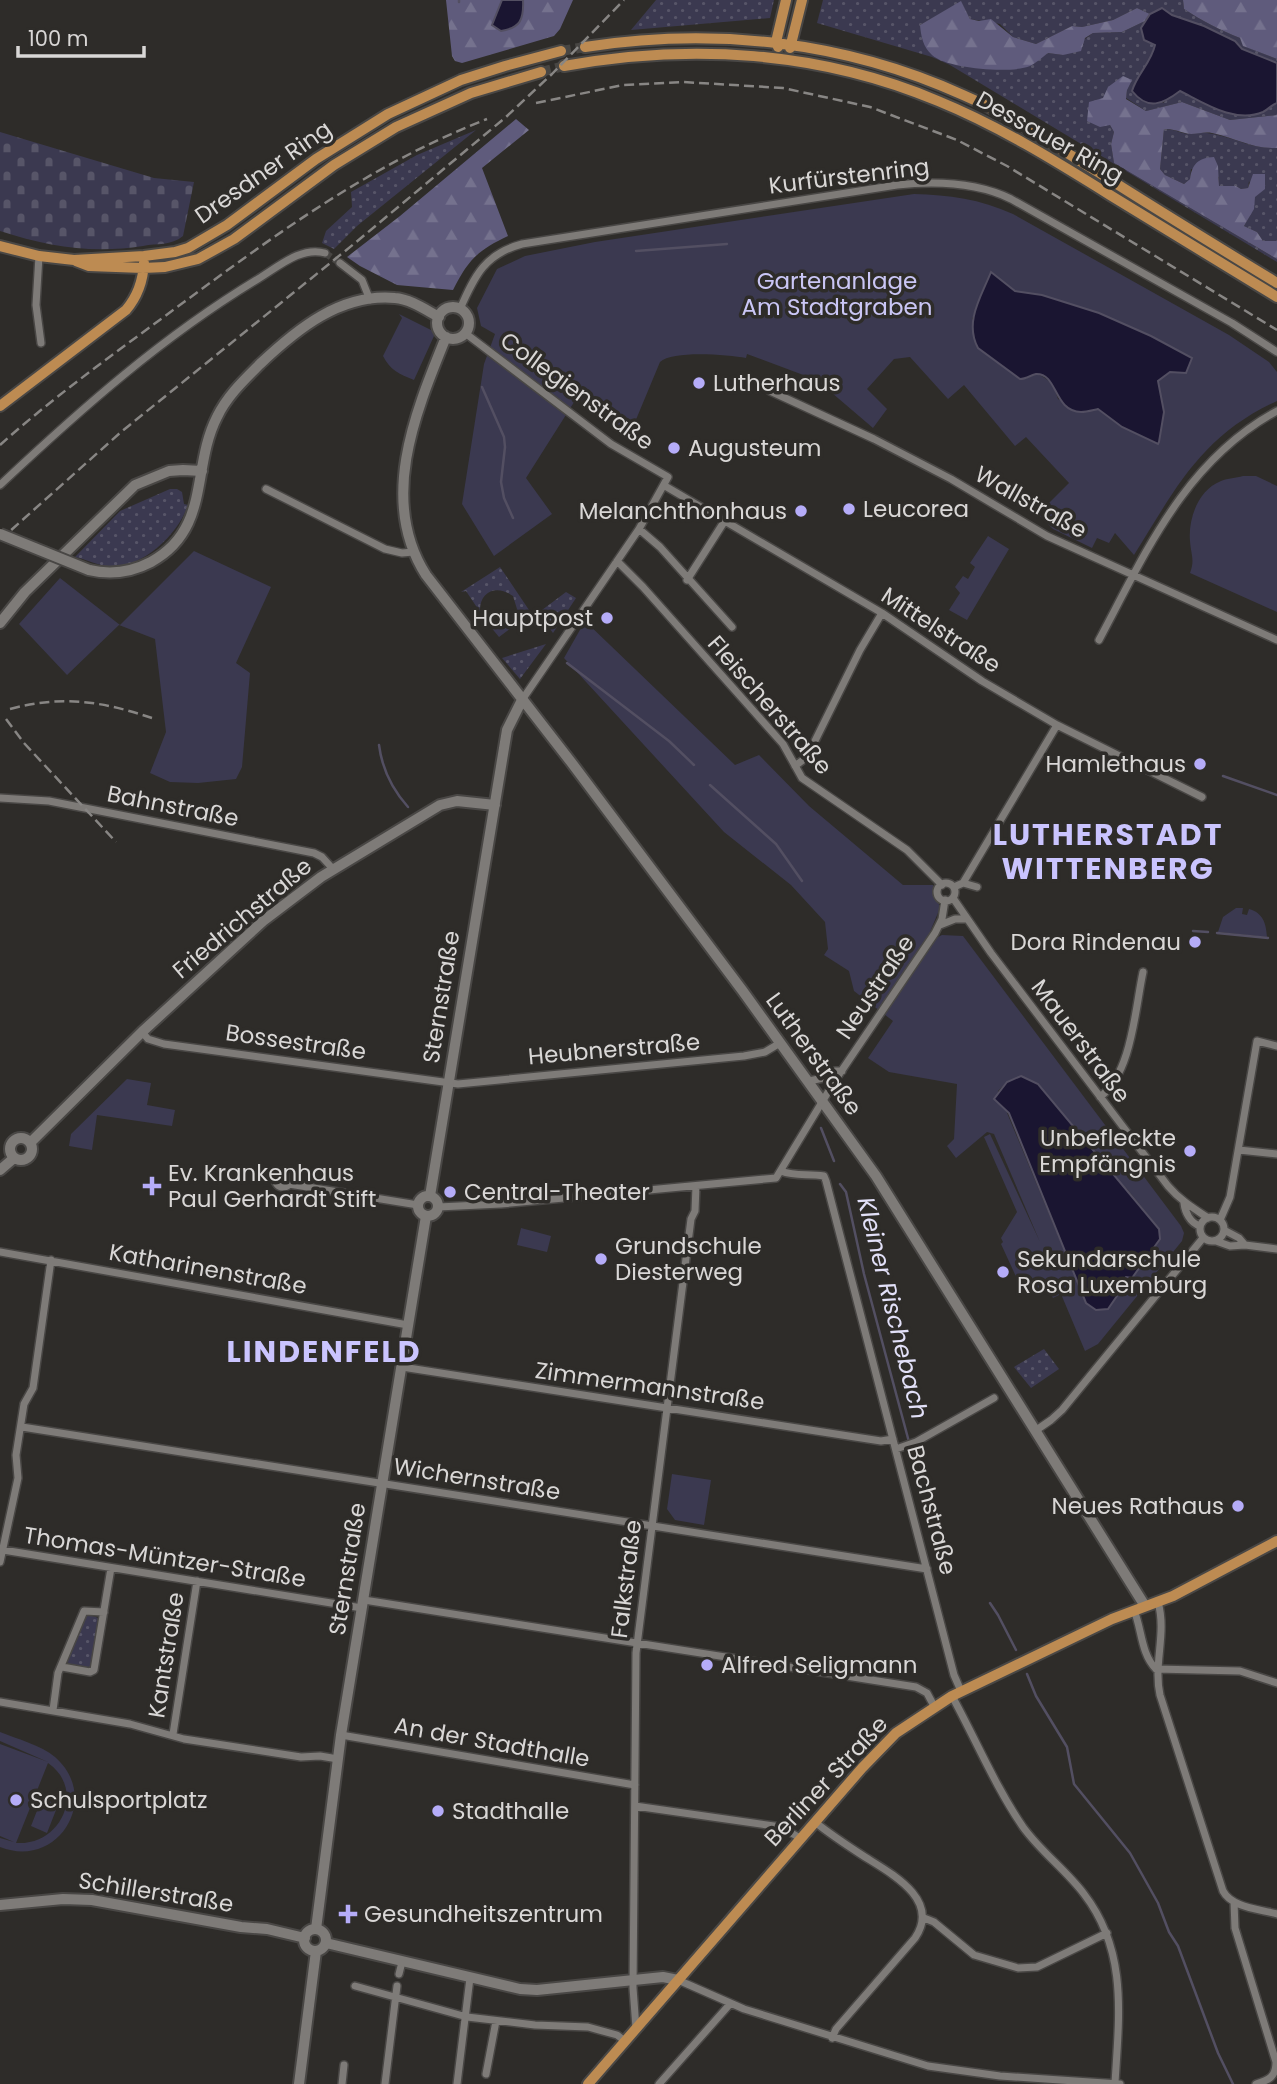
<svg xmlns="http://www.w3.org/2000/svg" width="1277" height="2084" font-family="Poppins,sans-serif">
<defs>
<pattern id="grass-dots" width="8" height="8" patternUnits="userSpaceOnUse" patternTransform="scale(1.75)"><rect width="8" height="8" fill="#3b3950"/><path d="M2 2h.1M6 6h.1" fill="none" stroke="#575568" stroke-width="1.8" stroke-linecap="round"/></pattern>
<pattern id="forest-firs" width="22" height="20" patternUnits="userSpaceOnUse" patternTransform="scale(1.75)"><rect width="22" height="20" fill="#5f5b7c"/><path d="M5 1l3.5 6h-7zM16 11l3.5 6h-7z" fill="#75728e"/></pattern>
<pattern id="cemetery-stones" width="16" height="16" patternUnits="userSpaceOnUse" patternTransform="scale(1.75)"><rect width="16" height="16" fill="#3b3950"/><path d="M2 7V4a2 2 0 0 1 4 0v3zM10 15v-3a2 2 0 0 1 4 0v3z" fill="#575568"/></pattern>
</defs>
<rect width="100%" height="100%" fill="#2e2c29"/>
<path fill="url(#grass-dots)" d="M656,0H774L770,18L631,30Z
M823,0H1183L1184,9C1202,21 1220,30 1240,38L1244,46L1277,59V63L1242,49L1235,41L1204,26L1172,15L1162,8L1150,14L1137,8L1113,20L1082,27L1072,26L1036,44L1013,37L1000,24L970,19L961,2L920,25L1029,66L1048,53L1063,55L1093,33L1122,32L1145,21L1141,28L1155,45L1147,65L1139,74L1163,103L1180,90C1204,103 1235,124 1263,112C1269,109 1271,105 1277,103V115L1230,120L1182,102L1146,111L1126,98L1127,90L1123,76L1110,125L1114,132L1111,144L1114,163L1277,259V262L950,65L932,57L817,23Z
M1164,129C1175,129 1182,134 1190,134C1200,133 1207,132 1218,135C1240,140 1253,149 1277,148V241H1263L1257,232L1244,226C1255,207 1257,202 1249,181L1248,188L1241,189L1236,186H1219V177L1191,169L1190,179L1184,184L1165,175L1160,169Z
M476,130L357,226L334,249L322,243L326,231L352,207L351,192L417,155Z
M170,489H177L182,492L184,504L188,505C178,536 136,575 101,565C93,563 84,559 75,557L120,511Z
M500,567L531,613L499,637L490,626C504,629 514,623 517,609L513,596C497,584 479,591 480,612L466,591L461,592Z
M566,592L576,598L553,633L538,613Z
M546,644L520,679L502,658Z
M1044,1349L1059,1369L1031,1388L1014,1367Z
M88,1615L96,1617L100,1620L91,1667L84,1669L70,1666L67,1660L83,1618Z"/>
<path fill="url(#forest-firs)" d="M446,0H573L560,29L554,36L462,63L455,61L452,56Z
M1183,0H1277V59L1243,46L1240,38C1220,30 1202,21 1184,9Z
M961,1L970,19L979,21L991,19L1013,37L1036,44L1072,26L1082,27L1113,20L1137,8L1150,14L1145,21L1122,32L1093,33L1085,38L1081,51L1063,55L1048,53C1043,57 1036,63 1030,66C1012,74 947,69 932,55C923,47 921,36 920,25Z
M1123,76L1132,80L1127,90L1126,99L1146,111L1182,102L1230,120L1277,115V148C1252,149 1236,138 1212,133C1203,131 1193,136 1185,133C1177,131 1173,129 1164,129L1160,169L1165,175L1184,184L1190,179C1192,164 1198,158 1214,157L1218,166L1219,186H1236L1241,189L1248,188L1253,174H1265V189L1255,197L1254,209L1244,226L1257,232L1263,241H1277V259L1114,163L1111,144L1114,132L1110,125L1100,127L1087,121L1089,102L1103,98L1108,87Z
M516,119L529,130L482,168L508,236C478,250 468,260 453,290L397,285L360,266L347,257L400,216Z"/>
<path fill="url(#cemetery-stones)" d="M0,132L154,178L194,182L183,236C171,246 157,243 143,246C93,254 49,247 0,231Z"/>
<path fill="#3b3950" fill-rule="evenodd" d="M914,194C949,195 980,199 1013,214L1229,335L1269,362L1277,372V401C1201,436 1176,488 1134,555L1115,533L1109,543L1097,538L1092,548L1053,529L1038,514L1069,483L1026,437L1015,446L964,385L948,399L910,357L894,359L867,389L887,409L873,428L825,387L806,376L747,354L746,358C728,355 673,350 660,362L630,434L576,399L526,478L552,514L494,556L462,504L484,364L495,334L481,326L477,308L497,269L525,256L595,242ZM991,273L1015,291L1170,372L1158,381L1159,443L1157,444L1122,427L1098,409L1082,412L1058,399C1054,386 1050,379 1037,374L1025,379L972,319Z
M399,314L433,331L434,336L414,380C399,374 390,370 383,356L402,318Z
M1243,476H1256L1277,486V612L1190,573C1195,560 1191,555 1190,541C1188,519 1198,490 1221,481C1228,478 1236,478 1243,476Z
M988,536L1009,549L967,620L949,610L960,593L955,587L963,576L968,579L975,567L970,563Z
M194,551L271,587L236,663L250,673L242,767L236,779L198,783L170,782L150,773L166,732L155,639L119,625L67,675L19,624L60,578L120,625Z
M585,621L735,765L759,755L809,806L903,885H933L940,908L930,932L938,937L942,935L963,936L1181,1226L1184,1233L1182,1241L1098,1344L1085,1351L1061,1294L1053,1298L1046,1285L1024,1294L1001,1244L1003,1242L1001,1238L1017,1212L984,1137L990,1134L1040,1242L994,1134L987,1132L956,1158L947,1146L954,1139L957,1084L889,1072L868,1058L893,1021L854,991L849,971L824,955L828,949L825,922L791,885L724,832L564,658ZM1007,1082L1127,1189L1159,1228L1126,1277L1118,1285L1086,1303L998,1091Z
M1236,908H1243L1242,914L1247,915L1249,909C1263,913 1266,923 1267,937L1218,932L1223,917Z
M127,1079L151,1083L147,1105L175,1110L172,1126L97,1115L92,1150L69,1146L71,1134Z
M521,1228L551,1236L547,1252L517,1245Z
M672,1474L711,1480L704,1525L675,1520L667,1509Z
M0,1732C17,1739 41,1745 55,1757C102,1798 58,1870 0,1847V1838L14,1842L0,1836V1744L48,1762L0,1741ZM48,1763C86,1789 62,1846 16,1843Z
M42,1798L58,1805L47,1833L31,1826Z"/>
<path fill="#1a1531" stroke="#534f62" stroke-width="2" d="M502,0H523C524,20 520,28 501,31L492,25Z
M1162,8L1172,15L1204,26L1235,41L1242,49L1277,63V103C1271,105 1269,109 1263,112C1235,124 1204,103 1180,91C1163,104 1148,111 1132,91C1137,74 1151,63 1155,45L1144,40L1141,28L1150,14Z
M991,272L1015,291L1042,295L1099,313L1151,336L1192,358L1186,373L1170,372L1158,381L1164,412L1159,442L1158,444L1122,427L1098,409C1093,410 1087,412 1081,412C1053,411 1058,373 1036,374C1031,375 1026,379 1020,379L978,348C964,322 981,297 991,272Z
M1021,1076L1038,1084L1159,1229L1160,1239L1132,1278L1126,1277L1118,1285L1119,1293L1108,1309L1096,1310L1086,1303L1009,1113L994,1099L1007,1082Z"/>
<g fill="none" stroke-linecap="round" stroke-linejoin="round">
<path stroke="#534f62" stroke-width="2.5" d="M459,2V0
M636,251L727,244
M482,387L504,437L505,447L501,482L504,498L513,518
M567,663L669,741L694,765
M379,745C382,769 392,789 408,807
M1223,776L1277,795
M710,785L776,844L802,881
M1193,931L1208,932
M1217,933L1268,938
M821,1128L834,1161
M840,1184L846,1192L864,1274L909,1442
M915,1455L931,1486
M990,1603L998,1615L1016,1650
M1027,1674L1036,1696L1067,1747L1074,1784L1130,1853L1158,1903L1169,1932L1178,1946L1218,2053L1233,2084"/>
<path stroke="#484643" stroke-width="7" stroke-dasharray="7 3.5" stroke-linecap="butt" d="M325,253L340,263"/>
<path stroke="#484643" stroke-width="10" stroke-dasharray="10 5" stroke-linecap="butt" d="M561,51L585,47
M541,72L564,66"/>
<g stroke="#494745" stroke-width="10">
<path id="street" d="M39,256L36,305L41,343
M340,263L362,280L370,300
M460,309C475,275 485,254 522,244L897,185C935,181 976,182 1011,199L1232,323L1277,352
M465,333L611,444L668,477L639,529L522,700
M770,391L874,439L951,479L1047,536L1277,640
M0,485C81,409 162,337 258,279C278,267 301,246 325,253
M665,486L882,613L982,681L1057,725L1202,797
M266,489L385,549L402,553L413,552
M639,529L660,547L732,627
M617,561L643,587L783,744L802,778L907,850L942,885
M687,580L724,522
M1099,640C1146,552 1185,461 1277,411
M795,766L807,757L860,650L882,613
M0,798L49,801L314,853L322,857L333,869
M963,883L977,887
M937 892a9 9 0 1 1 18 0a9 9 0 1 1-18 0Z
M954,887L963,883L1057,725
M953,898L991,953L1168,1186C1180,1200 1193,1208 1208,1218
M940,925L955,919H967
M142,1032L148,1039L164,1044L458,1084L744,1056L765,1052L780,1043
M809,1081L828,1077L835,1071H842
M1100,1097C1132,1073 1135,1009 1143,972
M1239,1150L1277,1154
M781,1171C796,1177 808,1173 824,1176L826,1181L954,1675L961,1691
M275 1179a8 8 0 1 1 16 0a8 8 0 1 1-16 0Z
M289,1184L418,1205
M1184,1203C1185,1212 1190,1223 1200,1226
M438,1207L501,1204L776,1178L836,1079L935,933L942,919L945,900
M1200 1229a12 12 0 1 1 24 0a12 12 0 1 1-24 0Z
M1220,1220L1230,1197L1257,1041L1277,1046
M1224,1230L1239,1238L1245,1245
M1216,1241L1230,1246L1245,1245L1277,1249
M0,1252L408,1325
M402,1367L881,1441L893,1439
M22,1427L927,1569
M1035,1431L1051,1420L1062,1410L1203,1238
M896,1449L916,1442L994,1398
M3,1550L362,1608
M0,1562L18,1478L16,1455L24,1404L33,1388L51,1260
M364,1600L916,1687L927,1693L934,1706
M1158,1602C1167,1634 1153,1663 1160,1695L1223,1891C1232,1908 1260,1909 1277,1914
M1134,1610C1142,1630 1141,1654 1156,1669
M62,1667L90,1672L94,1670L111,1568
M1156,1669L1240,1671L1277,1683
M952,1696C976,1740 995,1786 1023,1827C1041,1852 1066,1870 1084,1894C1128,1951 1119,2016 1115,2083
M0,1702L130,1724L184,1739L301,1757L320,1756L338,1759
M53,1710L58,1673L84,1611L104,1612
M173,1734L197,1581
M341,1735L635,1785
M635,1806L781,1827L800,1838
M815,1822C831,1835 848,1846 865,1857C892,1874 941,1900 915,1938L836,2029L832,2038
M1234,1902L1235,1928L1276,2062C1276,2077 1269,2080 1256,2084
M924,1918L934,1922L974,1955L1018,1968L1037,1967L1107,1933
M399,1974L402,1962
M678,1980L744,2009L928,2066L1000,2076L1120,2084
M355,1986L467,2017L535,2025L588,2027L617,2035L625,2041
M636,2028L633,1988L636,1653L691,1219L695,1211L696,1186
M486,2074L496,2021
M342,2084L344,2065
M385,2084L397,1986
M457,2084L470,1978
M659,2084L730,2004"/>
</g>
<g stroke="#494745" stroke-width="14">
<path id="secondary" d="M437 323a16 16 0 1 1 32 0a16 16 0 1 1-32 0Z
M446,337C416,411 378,500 426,575L571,762L742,990L876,1176L1145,1606
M89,570C111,575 132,572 151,562C211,529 191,468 217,417C227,396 244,380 260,364C297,329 341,293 395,298C410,299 426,310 439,317
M0,623L25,592L135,485L169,471L183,470L202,471
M10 1149a11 11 0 1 1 22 0a11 11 0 1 1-22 0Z
M30,1143L142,1032L263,921L321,877L440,805L457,801L495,805
M0,1170L14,1158
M418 1206a10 10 0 1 1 20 0a10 10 0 1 1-20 0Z
M430,1196L507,730L522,700
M0,1905L63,1899L92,1900L241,1927L267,1929L305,1938
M316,1929L341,1735L426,1216
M304 1940a11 11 0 1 1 22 0a11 11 0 1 1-22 0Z
M326,1943L520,1989L537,1990L663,1977L678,1980
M299,2084L316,1951"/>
</g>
<g stroke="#494745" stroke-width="14">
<path id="primary" d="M585,47C714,27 844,41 963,95C1012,116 1056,147 1101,174C1159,211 1218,247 1277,283
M778,47L776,42L786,0
M790,48L802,0
M564,66C690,43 820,51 938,101C999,126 1054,160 1110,195C1166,229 1221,263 1277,297
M0,246L39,256L74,260L144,256L175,252L188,248L227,225L316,159L388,114L461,80L505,66L561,51
M76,261L89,266L143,268L165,267L198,259L234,239L334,165L396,127L471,93L541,72
M0,406L126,310C138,296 143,281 144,263
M588,2084L862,1768L896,1733L952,1696L1112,1619L1173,1596L1277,1541"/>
</g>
<use href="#street" stroke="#7e7b78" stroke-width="7"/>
<use href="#secondary" stroke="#7e7b78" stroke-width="10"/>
<use href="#primary" stroke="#bd8b52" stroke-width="10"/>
<path stroke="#888684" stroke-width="2.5" stroke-dasharray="10 5" stroke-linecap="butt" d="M536,103L623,85L683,82L783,88L870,107L957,140L1007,166L1277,330
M0,445C58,393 122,348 184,302C282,230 372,164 487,119
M0,540L121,432L355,243L506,117L552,74L624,0
M10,709C62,695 101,701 152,718
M6,719L24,743L116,842"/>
<g stroke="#494745" stroke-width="14" stroke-linecap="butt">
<path id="secondary-bridge" d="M0,534L89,570"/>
</g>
<use href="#secondary-bridge" stroke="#7e7b78" stroke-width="10"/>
</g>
<g fill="#b5acf8" stroke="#2e2c29" stroke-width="2.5">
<circle cx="699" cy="383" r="7"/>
<circle cx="674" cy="448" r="7"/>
<circle cx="849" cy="509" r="7"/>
<circle cx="801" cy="511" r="7"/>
<circle cx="607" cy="618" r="7"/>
<circle cx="1200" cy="764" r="7"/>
<circle cx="1195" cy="942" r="7"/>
<circle cx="1190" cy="1151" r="7"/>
<path d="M148.5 1175.5h7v7h7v7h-7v7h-7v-7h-7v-7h7z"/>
<circle cx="450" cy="1192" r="7"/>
<circle cx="601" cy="1259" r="7"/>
<circle cx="1003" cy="1272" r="7"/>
<circle cx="1238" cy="1506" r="7"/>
<circle cx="707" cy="1665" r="7"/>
<circle cx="16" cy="1800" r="7"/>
<circle cx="438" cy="1811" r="7"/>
<path d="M344.5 1903.5h7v7h7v7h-7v7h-7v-7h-7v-7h7z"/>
</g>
<g text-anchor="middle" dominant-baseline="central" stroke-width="7" stroke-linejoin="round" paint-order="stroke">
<g font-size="23" fill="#d9d7d6" stroke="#2e2c29">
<text transform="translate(1050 137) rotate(29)">Dessauer Ring</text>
<text transform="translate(263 172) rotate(-35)">Dresdner Ring</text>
<text transform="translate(849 176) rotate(-7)">Kurfürstenring</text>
<text transform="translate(577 391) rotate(36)">Collegienstraße</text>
<text transform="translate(1031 502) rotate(29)">Wallstraße</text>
<text transform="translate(941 630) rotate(33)">Mittelstraße</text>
<text transform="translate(770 705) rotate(49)">Fleischerstraße</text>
<text transform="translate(173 806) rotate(11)">Bahnstraße</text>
<text transform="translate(242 918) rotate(-40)">Friedrichstraße</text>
<text transform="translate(875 987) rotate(-56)">Neustraße</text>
<text transform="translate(441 997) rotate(-81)">Sternstraße</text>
<text transform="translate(1081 1041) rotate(53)">Mauerstraße</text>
<text transform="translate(296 1042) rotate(8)">Bossestraße</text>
<text transform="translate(614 1049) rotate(-5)">Heubnerstraße</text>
<text transform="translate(814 1054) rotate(54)">Lutherstraße</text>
<text transform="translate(208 1269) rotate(10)">Katharinenstraße</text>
<text transform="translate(650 1386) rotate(8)">Zimmermannstraße</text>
<text transform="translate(477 1479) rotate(9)">Wichernstraße</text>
<text transform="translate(932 1510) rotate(75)">Bachstraße</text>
<text transform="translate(165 1557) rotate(9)">Thomas-Müntzer-Straße</text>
<text transform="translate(347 1569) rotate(-81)">Sternstraße</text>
<text transform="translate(626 1579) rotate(-83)">Falkstraße</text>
<text transform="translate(166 1655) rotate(-81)">Kantstraße</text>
<text transform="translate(492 1742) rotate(10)">An der Stadthalle</text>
<text transform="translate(826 1781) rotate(-47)">Berliner Straße</text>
<text transform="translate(156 1892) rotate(9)">Schillerstraße</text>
</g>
<g font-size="23" fill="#cac6f5" stroke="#2e2c29">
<text x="837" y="281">Gartenanlage<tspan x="837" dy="26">Am Stadtgraben</tspan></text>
</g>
<g font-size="23" fill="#d9d7d6" stroke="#2e2c29" text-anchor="start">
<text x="713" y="383">Lutherhaus</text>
<text x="688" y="448">Augusteum</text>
<text x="863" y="509">Leucorea</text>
<text x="787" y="511" text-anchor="end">Melanchthonhaus</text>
<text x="593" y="618" text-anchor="end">Hauptpost</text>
<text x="1186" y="764" text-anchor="end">Hamlethaus</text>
<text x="1181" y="942" text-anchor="end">Dora Rindenau</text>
<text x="1176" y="1138" text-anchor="end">Unbefleckte<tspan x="1176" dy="26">Empfängnis</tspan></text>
<text x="168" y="1173">Ev. Krankenhaus<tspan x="168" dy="26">Paul Gerhardt Stift</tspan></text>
<text x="464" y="1192">Central-Theater</text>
<text x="615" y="1246">Grundschule<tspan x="615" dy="26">Diesterweg</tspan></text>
<text x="1017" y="1259">Sekundarschule<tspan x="1017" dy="26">Rosa Luxemburg</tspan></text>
<text x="1224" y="1506" text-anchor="end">Neues Rathaus</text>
<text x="721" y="1665">Alfred Seligmann</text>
<text x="30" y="1800">Schulsportplatz</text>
<text x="452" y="1811">Stadthalle</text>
<text x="364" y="1914">Gesundheitszentrum</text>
</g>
<g font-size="24" font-style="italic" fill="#e2e0f8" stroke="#2e2c29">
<text transform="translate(893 1308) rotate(76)">Kleiner Rischebach</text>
</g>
<g font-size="30" font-weight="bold" letter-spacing="2" fill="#cac4fe" stroke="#2e2c29">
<text x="1108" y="834">LUTHERSTADT<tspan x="1108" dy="34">WITTENBERG</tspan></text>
<text x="324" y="1351">LINDENFELD</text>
</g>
</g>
<path d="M18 46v10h126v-10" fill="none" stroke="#d9d7d6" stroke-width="3.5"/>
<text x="28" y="46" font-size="21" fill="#d9d7d6" stroke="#2e2c29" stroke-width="5" paint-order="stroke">100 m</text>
</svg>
